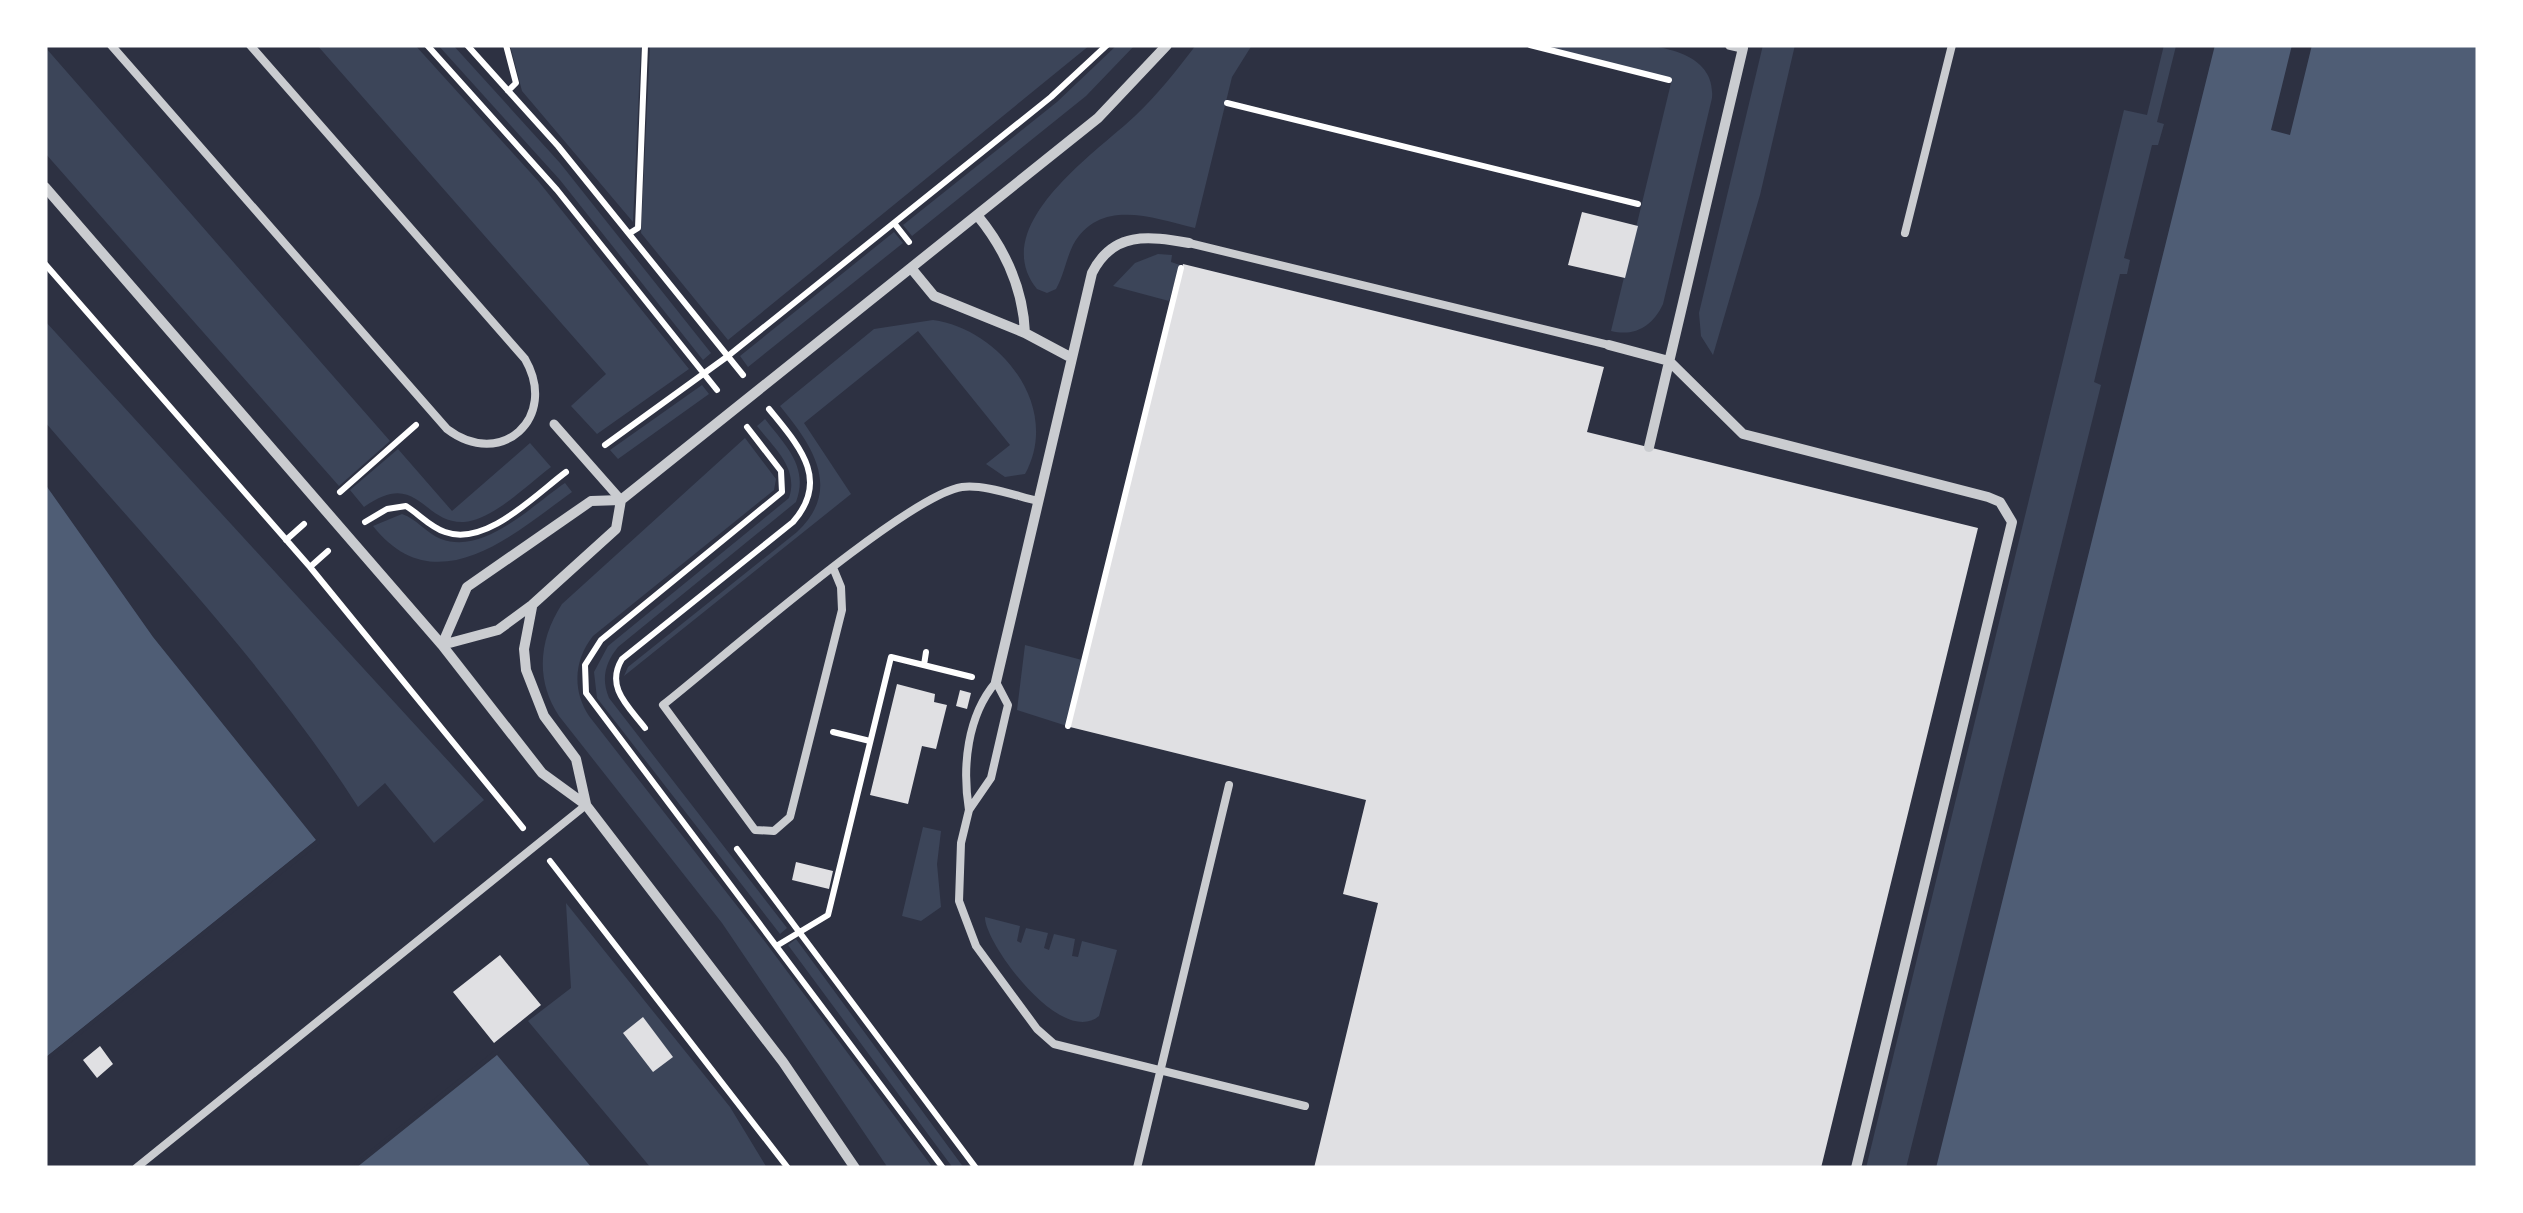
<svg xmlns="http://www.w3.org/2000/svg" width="2523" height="1213" font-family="'Asap Condensed',sans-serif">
<rect width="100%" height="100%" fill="#2d3142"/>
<path fill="#3c4559" d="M317,45H415L539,182L689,369L597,434L571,406L606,374Z
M438,45H453L560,163L711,353L703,360L560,180Z
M510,45H641L633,222L522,91Z
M650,45H1090L728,340L641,233Z
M1117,45H1135L1086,96L912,236L903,225L1057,102Z
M1196,45H1252L1232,77L1195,228C1153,218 1100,197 1073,245C1066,259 1064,275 1056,289L1047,293L1037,289C986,226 1097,152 1135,116C1158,94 1177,70 1196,45Z
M1537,45C1582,45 1718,27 1712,98L1663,304C1653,326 1635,337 1611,331L1672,79Z
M1763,45H1795L1760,195L1713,355L1701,336L1699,313Z
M2164,45H2184L2176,46L2157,122L2164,124L2158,145H2152L2124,258L2130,260L2127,274H2120L2094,382L2101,385L1906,1168H1866L2124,110L2147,115Z
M45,47L390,441L339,486L45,153Z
M894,232L903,243L748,367L740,356Z
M1158,254L1172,255L1171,262L1180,265L1169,301L1113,286L1135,263Z
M933,320C1000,329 1062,407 1025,474L1005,477L986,464L1010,445L918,331L804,423L851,494L624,676L628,667L797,532C843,489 812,445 780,406L874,329Z
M45,321L484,800L434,843L385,783L358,807C269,668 152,547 45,422Z
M702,385L709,394L618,459L610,450Z
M765,419C786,446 809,467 796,502L618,647C605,663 601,679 609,698L787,928L780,934L597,698L594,672L608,646L789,498C799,468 774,448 757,426Z
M745,438L776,479L774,490L593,636C574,660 572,690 589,716L766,943L933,1168H888L722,923L559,716C535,680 539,639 562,604Z
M530,443L551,467C528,484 493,520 464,522C422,524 418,468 364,507L350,490L398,449L452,511Z
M565,483L572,492C515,533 436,606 373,526L402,514C417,519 426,533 441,539C485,555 531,506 565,483Z
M1025,645L1082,660L1067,726L1017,710Z
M923,827L941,831L937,864L941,907L921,921L902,916Z
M566,903L730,1107L767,1168H651L528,1021L571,988Z
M985,917L1020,926L1017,941L1021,943L1026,928L1048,933L1044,948L1049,950L1054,934L1075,939L1072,956L1078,957L1082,941L1117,950L1099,1016C1061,1048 984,942 985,917Z
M796,939L964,1168H953L788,945Z"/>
<path fill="#4f5d75" d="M2215,45H2478V1168H1936Z
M45,484L153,637L316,840L45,1058Z
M497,1055L592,1168H356Z"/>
<path fill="#2d3142" d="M2292,45H2312L2290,135L2271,130Z
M320,837L319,844L45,1063V1058Z
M494,1051H501L351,1168L353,1164Z"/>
<path fill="#e0e0e3" d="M1582,212L1638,226L1625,278L1568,265Z
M1183,264L1604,367L1587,432L1978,528L1821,1168H1314L1378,903L1343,894L1366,800L1070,727Z
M897,684L935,694L934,702L947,705L936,749L922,746L908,804L870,795Z
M960,690L971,693L967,709L956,706Z
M796,862L833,871L829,889L792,880Z
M500,955L541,1005L494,1043L453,992Z
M643,1017L673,1057L653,1072L623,1033Z
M100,1046L113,1064L97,1078L83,1060Z"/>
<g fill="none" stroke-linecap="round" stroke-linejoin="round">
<path stroke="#fff" stroke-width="6" d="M427,45L557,190L717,390
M467,45L558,146L743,375
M506,45L516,83L508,91
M1530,45L1669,80
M1227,103L1638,204
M894,223L909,242
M630,233L638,228L645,45
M45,264L310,567L523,828
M747,427L781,471L782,492L601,640L585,665L586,693L943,1168
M605,445L728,356L1051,97L1107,45
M340,492L416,425
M365,522L387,509L406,506C419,514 430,527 445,532C486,547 535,495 566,472
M286,540L304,524
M310,567L328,551
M924,665L926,652
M1068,726L1181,268
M645,728C628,706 605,687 622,659L793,522C831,479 798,445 769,409
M833,732L870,741
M737,849L976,1168
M550,861L788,1168
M778,945L828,915L891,657L972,677"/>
<path stroke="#caccd0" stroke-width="8" d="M111,45L447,429C501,470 559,418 525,359L250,45
M1905,233L1952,45
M1189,243L1609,345
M834,570L841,587L842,610L790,817L774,831L755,830L663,705C718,662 907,495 962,487C984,484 1016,496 1038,501
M969,810C962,767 967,716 996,682L1008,705L1006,713L991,778L969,810L961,843L959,901L976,946L1037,1029L1054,1044L1305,1106
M136,1168L586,805
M1137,1168L1229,785"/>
<path stroke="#caccd0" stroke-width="9" d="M554,424L621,500"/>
<path stroke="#caccd0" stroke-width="10" d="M45,187L442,645L542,773L586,805L783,1062L855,1168
M977,215C1005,249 1023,288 1025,333
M911,268L934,296L1025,333L1070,357
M1609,345L1669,361L1743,434L1988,497L2000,502L2012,522L1856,1168
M1649,447L1743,48L1730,45
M532,607L524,649L526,670L544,716L576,759L586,804
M442,645L467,587L591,501L621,500L1098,118L1167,45
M442,645L498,630L532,605L616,529L621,500
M996,682L1092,273C1113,231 1148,236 1189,243"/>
</g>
<rect width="2523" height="1213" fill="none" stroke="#ffffff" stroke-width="95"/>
</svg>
